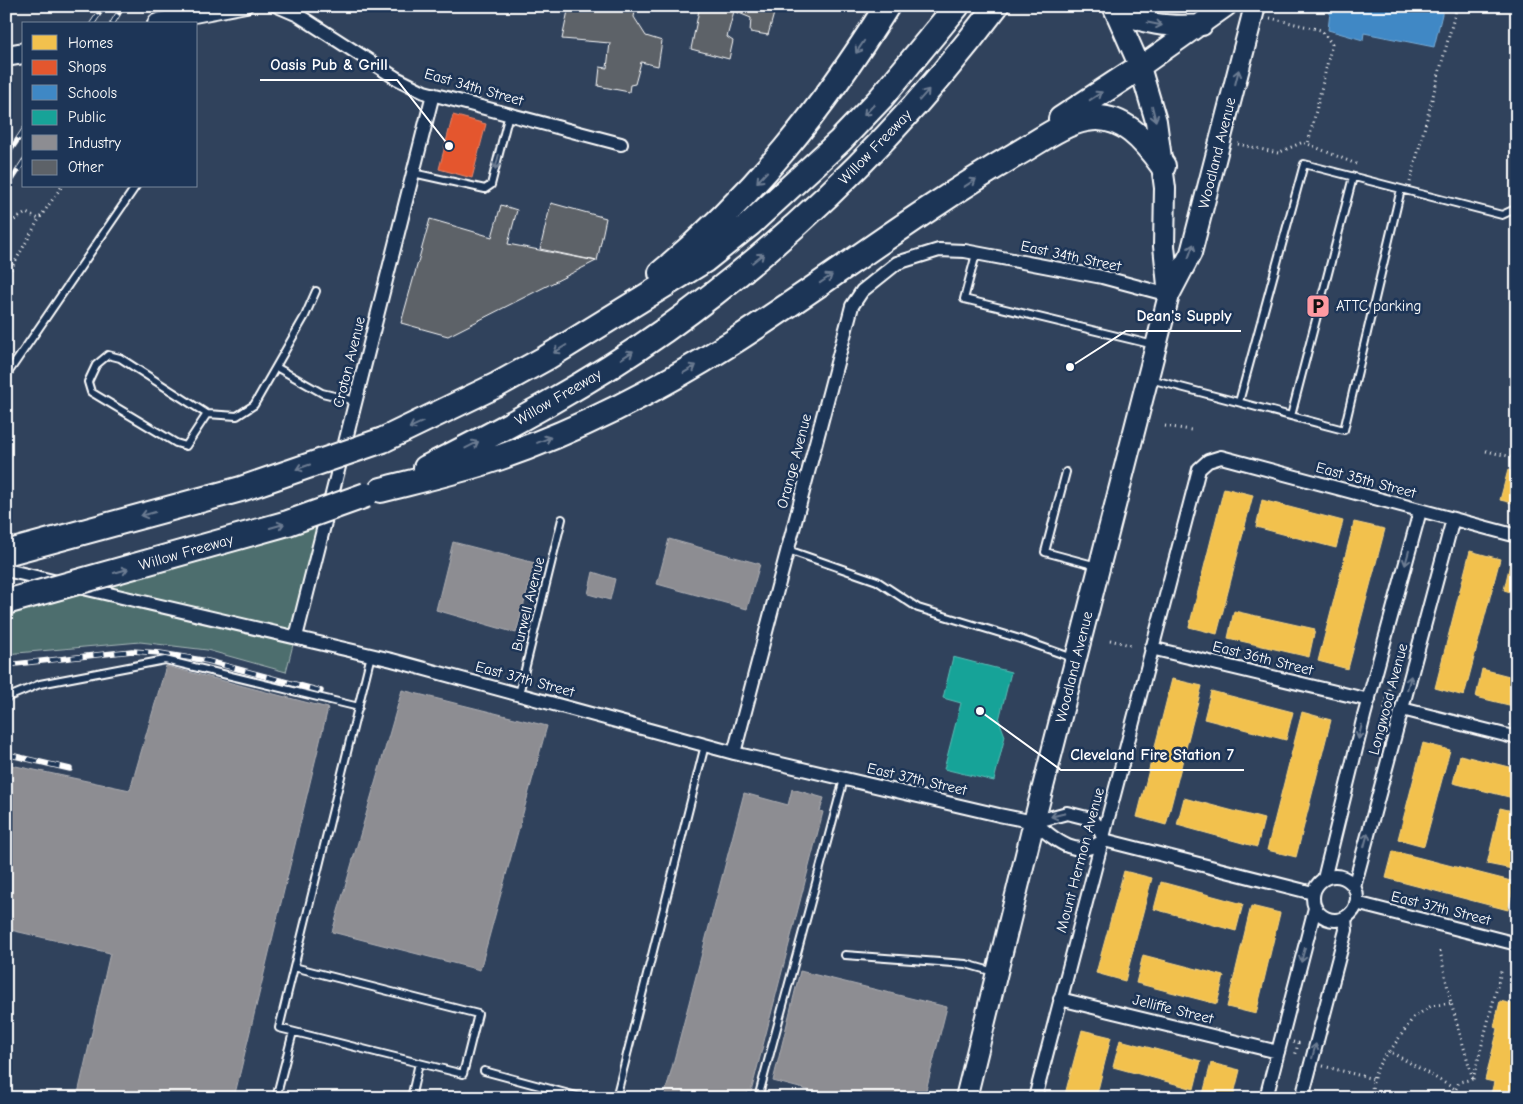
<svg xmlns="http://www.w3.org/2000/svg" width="1523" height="1104" font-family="'Comic Neue',sans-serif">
<rect width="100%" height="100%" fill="#30425c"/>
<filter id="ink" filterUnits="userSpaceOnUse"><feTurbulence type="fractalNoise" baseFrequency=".02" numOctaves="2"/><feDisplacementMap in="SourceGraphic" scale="10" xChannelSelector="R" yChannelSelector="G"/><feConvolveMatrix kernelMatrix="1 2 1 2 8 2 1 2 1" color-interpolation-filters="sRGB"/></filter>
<g filter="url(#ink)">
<path fill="#4d6e6e" stroke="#a6b6b6" d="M327,511L286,672L207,650L140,642L6,654V602Z"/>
<path fill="#f2c14e" stroke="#f6d483" d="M1508,470L1517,473V504L1500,500Z
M1224,488L1253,495L1217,634L1189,627Z
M1262,500L1343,521L1336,548L1256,527Z
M1354,522L1385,529L1348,669L1318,661Z
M1470,551L1500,559L1464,696L1435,688Z
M1510,564L1517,566V594L1504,590Z
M1234,611L1315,629L1309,657L1228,638Z
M1482,669L1517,678V707L1476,697Z
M1172,679L1202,686L1166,825L1137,817Z
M1211,691L1293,712L1286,740L1204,719Z
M1302,712L1331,720L1296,857L1267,850Z
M1423,743L1450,750L1424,846L1398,839Z
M1460,755L1517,769V799L1453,783Z
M1184,798L1264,819L1257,847L1177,825Z
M1500,808L1517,812V870L1487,864Z
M1393,851L1515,882L1508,910L1386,878Z
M1124,871L1152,878L1125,981L1096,973Z
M1161,882L1243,904L1236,931L1154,909Z
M1251,906L1280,913L1256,1014L1227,1007Z
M1143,955L1224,976L1217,1004L1136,983Z
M1500,1001L1517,1005V1098H1490L1494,1082L1485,1080L1498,1029L1494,1027Z
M1082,1030L1111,1037L1096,1098H1064Z
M1120,1040L1201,1061L1194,1089L1113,1067Z
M1211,1063L1240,1070L1233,1098H1202Z"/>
<path fill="#e4572e" stroke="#ec896d" d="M453,115L486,124L472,178L439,169Z"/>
<path fill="#3f88c5" stroke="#79acd6" d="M1308,6H1444L1434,47L1364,33L1363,40L1328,30L1330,12Z"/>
<path fill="#17a398" stroke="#5dbfb7" d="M953,657L1011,672L999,720L1005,736L994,781L944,769L961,703L943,698Z"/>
<path fill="#8d8d92" stroke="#afafb3" d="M669,539L760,564L747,609L657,584Z
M453,542L535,563L516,633L436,610Z
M593,572L615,579L610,600L588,594Z
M166,666L328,708L234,1098H77L110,953L6,929V764L130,790Z
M402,690L547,726L480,970L332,932Z
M792,789L824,798L820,811L823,812L751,1092L748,1091L746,1098H664L744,793L788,805Z
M800,971L947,1007L924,1098H838L773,1081Z"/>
<path fill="#5d6268" stroke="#fff" d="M569,6H598L611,10L612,6H636L634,17L646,36L662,41L658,66L641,62L635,84L630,85L629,92L598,86L600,67L607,68L610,43L562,39Z
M776,6L768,35L750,32L751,18L734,11L727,37L733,41L729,59L691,49L699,10L681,6Z
M551,203L606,218L597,261L540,249Z
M501,205L517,210L508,244L596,261L448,336L401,323L430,219L492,237Z"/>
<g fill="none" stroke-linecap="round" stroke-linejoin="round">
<g stroke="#fff" stroke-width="10">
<path id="lane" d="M413,173L485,189L491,185L509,114
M976,254L964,299L1154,345
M276,367L322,393L355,401
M6,376L136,186
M1150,379L1344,430L1401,189L1502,215L1517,208
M1239,402L1304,164L1401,189
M207,414L186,446L176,443L91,392L88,382L96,365L108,355L120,358L207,414L237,416L254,405L305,316L316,291
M1291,416L1353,177
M1066,472L1045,552L1097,566
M788,550L877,581L918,608L1020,639L1073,658
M519,694L562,519
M6,698L40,684L165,660L359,707
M845,955L966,964L994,972
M294,967L478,1014L463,1074L279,1028L371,655
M484,1071L584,1098
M276,1098L293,1032
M411,1098L419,1063
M616,1098L705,745
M758,1098L844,779"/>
</g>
<g stroke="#fff" stroke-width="16">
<path id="street" d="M277,6L298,15L396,78L424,92L621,144
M184,18L246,6
M6,570L392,660L734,753L999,815L1034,822L1067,813L1091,819L1098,826L1104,840
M296,637L433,94
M1151,648L1369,700
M1402,709L1517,738
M734,753L852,306L862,291L897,263L939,250L965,251L1102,277L1169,295
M1034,822C1055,840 1077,861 1104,840
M1104,840L1313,893
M1313 898a22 22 0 1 1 44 0a22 22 0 1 1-44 0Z
M1324,879L1364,716L1420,511
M1354,887L1453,519
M1356,903L1517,944
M1060,999L1278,1052
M1035,1098L1199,469L1208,461L1221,457L1517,536
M1266,1098L1315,908
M1302,1098L1346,930L1345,918"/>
</g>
<g stroke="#fff" stroke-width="24">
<path id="primary" d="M1113,6L1140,67L1156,121L1165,188L1164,246L1169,295
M1113,6C1141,26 1169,27 1202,25
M158,24L184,18L192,6
M6,56L24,53
M1140,67L1226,6
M966,1098L1034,822L1169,295L1191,253L1255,6"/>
</g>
<g stroke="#fff" stroke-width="28">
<path id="highway" d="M1061,119L1140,67
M661,273C754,195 823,109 887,6
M383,440L497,385L546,358L705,260L750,224L840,141L881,98L957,6
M426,468C508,427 590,383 665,330C791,240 903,130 996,6
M381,490C416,481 451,473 486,462C572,434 656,391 733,342C828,281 917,212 1015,155C1037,143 1062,123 1087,119C1122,112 1146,142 1163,166"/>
</g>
<path stroke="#fff" stroke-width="3" stroke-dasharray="1 4" stroke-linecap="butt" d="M1270,18L1321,30L1332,44L1308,144
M1238,144L1278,153L1303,142L1356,164
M1410,182L1457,6
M6,225L26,213L39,219
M6,278L39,219L62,186
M1165,426L1191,430
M1486,451L1517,458
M1110,640L1134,646
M1382,719L1390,686
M1440,951L1451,1003L1473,1079
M1293,1042L1298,1043L1295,1057
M1390,1051L1413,1018L1431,1006L1451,1003
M1323,1066L1373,1079
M1473,1079L1502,968
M1372,1098C1371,1080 1377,1064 1389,1051L1455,1089
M1452,1098L1459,1082L1473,1079"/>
<use href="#lane" stroke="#1d3557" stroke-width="6"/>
<use href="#street" stroke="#1d3557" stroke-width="12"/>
<use href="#primary" stroke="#1d3557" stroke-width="20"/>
<use href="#highway" stroke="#1d3557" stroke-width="24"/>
<g stroke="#fff" stroke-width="5.5">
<path id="rail" d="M6,9L8,6
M92,24L104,6
M112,24L123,6
M6,157L24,130
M6,189L24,161
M6,665L132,651L160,653L208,661L321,691
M6,754L70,769"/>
</g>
<use href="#rail" stroke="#1d3557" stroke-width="4" stroke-dasharray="11" stroke-linecap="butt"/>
<g stroke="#fff" stroke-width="28" stroke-linecap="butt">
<path id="highway-bridge" d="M6,553L241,489L383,440
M6,602L288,523L366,495"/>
</g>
<use href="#highway-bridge" stroke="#1d3557" stroke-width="24"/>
</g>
<defs><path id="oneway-shaft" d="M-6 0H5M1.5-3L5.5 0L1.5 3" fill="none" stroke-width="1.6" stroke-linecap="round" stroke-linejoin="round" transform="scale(1.25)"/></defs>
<g stroke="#6c7c92">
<use href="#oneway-shaft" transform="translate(1155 24) rotate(11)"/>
<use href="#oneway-shaft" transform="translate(860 47) rotate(124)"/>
<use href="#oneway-shaft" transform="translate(1237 77) rotate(-76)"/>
<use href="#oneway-shaft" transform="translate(924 95) rotate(-49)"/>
<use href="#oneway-shaft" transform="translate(1096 96) rotate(-33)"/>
<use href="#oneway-shaft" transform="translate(869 110) rotate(133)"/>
<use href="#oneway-shaft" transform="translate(1154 114) rotate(76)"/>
<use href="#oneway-shaft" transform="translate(497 162) rotate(104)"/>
<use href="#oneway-shaft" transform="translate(762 177) rotate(133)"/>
<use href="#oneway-shaft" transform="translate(970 183) rotate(-33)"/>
<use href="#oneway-shaft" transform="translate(1191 251) rotate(-70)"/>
<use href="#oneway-shaft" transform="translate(758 258) rotate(-39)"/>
<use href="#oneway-shaft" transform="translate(826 279) rotate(-34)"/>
<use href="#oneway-shaft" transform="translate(560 349) rotate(148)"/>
<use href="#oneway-shaft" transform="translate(627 355) rotate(-33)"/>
<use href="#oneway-shaft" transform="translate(690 369) rotate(-31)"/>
<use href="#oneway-shaft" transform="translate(416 425) rotate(155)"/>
<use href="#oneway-shaft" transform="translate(544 440) rotate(-22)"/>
<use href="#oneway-shaft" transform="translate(472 445) rotate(-27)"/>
<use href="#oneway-shaft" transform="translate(303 467) rotate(161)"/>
<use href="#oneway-shaft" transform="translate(148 514) rotate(165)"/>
<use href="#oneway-shaft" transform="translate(277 526) rotate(-16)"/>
<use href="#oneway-shaft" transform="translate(1407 558) rotate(105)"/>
<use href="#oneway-shaft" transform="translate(121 571) rotate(-16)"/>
<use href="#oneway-shaft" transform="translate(1409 683) rotate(-75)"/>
<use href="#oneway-shaft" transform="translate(1360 732) rotate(104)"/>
<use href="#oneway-shaft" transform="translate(1058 815) rotate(166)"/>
<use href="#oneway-shaft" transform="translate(1366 840) rotate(-75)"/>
<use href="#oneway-shaft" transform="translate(1303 955) rotate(105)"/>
<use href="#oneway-shaft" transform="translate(1314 1051) rotate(-75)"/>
</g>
</g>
<defs>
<g id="parking-square" transform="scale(1.25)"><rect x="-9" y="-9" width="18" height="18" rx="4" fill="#ff9aa2" stroke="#1d3557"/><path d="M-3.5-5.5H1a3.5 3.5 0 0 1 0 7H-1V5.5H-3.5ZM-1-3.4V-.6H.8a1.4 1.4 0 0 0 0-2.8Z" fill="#111"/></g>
</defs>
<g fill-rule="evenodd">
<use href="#parking-square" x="1318" y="306"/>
</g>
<g text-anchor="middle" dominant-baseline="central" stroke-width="5" stroke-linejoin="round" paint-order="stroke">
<g font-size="15" fill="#fff" stroke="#1d3557">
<text transform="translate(474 87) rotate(16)">East 34th Street</text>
<text transform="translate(875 147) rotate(-46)">Willow Freeway</text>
<text transform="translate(1217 153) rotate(-76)">Woodland Avenue</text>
<text transform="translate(1071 256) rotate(12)">East 34th Street</text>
<text transform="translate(349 362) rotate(-76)">Croton Avenue</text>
<text transform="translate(558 397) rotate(-30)">Willow Freeway</text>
<text transform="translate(794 461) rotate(-75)">Orange Avenue</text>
<text transform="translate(1366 480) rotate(15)">East 35th Street</text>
<text transform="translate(186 552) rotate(-16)">Willow Freeway</text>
<text transform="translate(528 604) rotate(-76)">Burwell Avenue</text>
<text transform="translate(1263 658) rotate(14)">East 36th Street</text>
<text transform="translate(1074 667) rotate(-76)">Woodland Avenue</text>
<text transform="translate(525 679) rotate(15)">East 37th Street</text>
<text transform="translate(1388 699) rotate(-75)">Longwood Avenue</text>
<text transform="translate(917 779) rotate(13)">East 37th Street</text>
<text transform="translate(1080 860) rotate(-75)">Mount Hermon Avenue</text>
<text transform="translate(1441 908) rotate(14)">East 37th Street</text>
<text transform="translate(1173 1009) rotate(14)">Jelliffe Street</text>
</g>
<g font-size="15" fill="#fff" stroke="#1d3557" text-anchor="start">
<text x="1336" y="306">ATTC parking</text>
</g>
</g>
<path fill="none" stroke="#fff" stroke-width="2" d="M449 146L397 80H260M1070 367L1126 331H1241M980 711L1061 770H1244"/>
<g fill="#fff" stroke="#1d3557" stroke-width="2">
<circle cx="449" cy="146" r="5"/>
<circle cx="1070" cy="367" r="5"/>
<circle cx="980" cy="711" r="5"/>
</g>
<g font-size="16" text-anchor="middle" font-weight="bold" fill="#fff" stroke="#1d3557" stroke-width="5" stroke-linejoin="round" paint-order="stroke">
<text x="329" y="70">Oasis Pub &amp; Grill</text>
<text x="1184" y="321">Dean's Supply</text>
<text x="1152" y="760">Cleveland Fire Station 7</text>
</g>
<rect width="1523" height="1104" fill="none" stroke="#1d3557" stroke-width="25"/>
<rect x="12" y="12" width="1498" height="1079" fill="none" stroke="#fff" stroke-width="2" filter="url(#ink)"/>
<rect x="22" y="22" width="175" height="165" fill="#1d3557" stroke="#77869a"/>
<rect x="32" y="35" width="25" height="15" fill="#f2c14e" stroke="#77869a"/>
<text x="68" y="48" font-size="15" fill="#ffffff">Homes</text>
<rect x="32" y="60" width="25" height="15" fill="#e4572e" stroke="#77869a"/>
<text x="68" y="72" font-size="15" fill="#ffffff">Shops</text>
<rect x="32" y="85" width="25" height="15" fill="#3f88c5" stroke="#77869a"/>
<text x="68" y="98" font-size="15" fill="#ffffff">Schools</text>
<rect x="32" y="110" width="25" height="15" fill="#17a398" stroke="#77869a"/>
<text x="68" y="122" font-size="15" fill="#ffffff">Public</text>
<rect x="32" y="135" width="25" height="15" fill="#8d8d92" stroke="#77869a"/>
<text x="68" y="148" font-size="15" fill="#ffffff">Industry</text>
<rect x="32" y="160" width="25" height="15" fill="#5d6268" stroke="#77869a"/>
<text x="68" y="172" font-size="15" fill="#ffffff">Other</text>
</svg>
